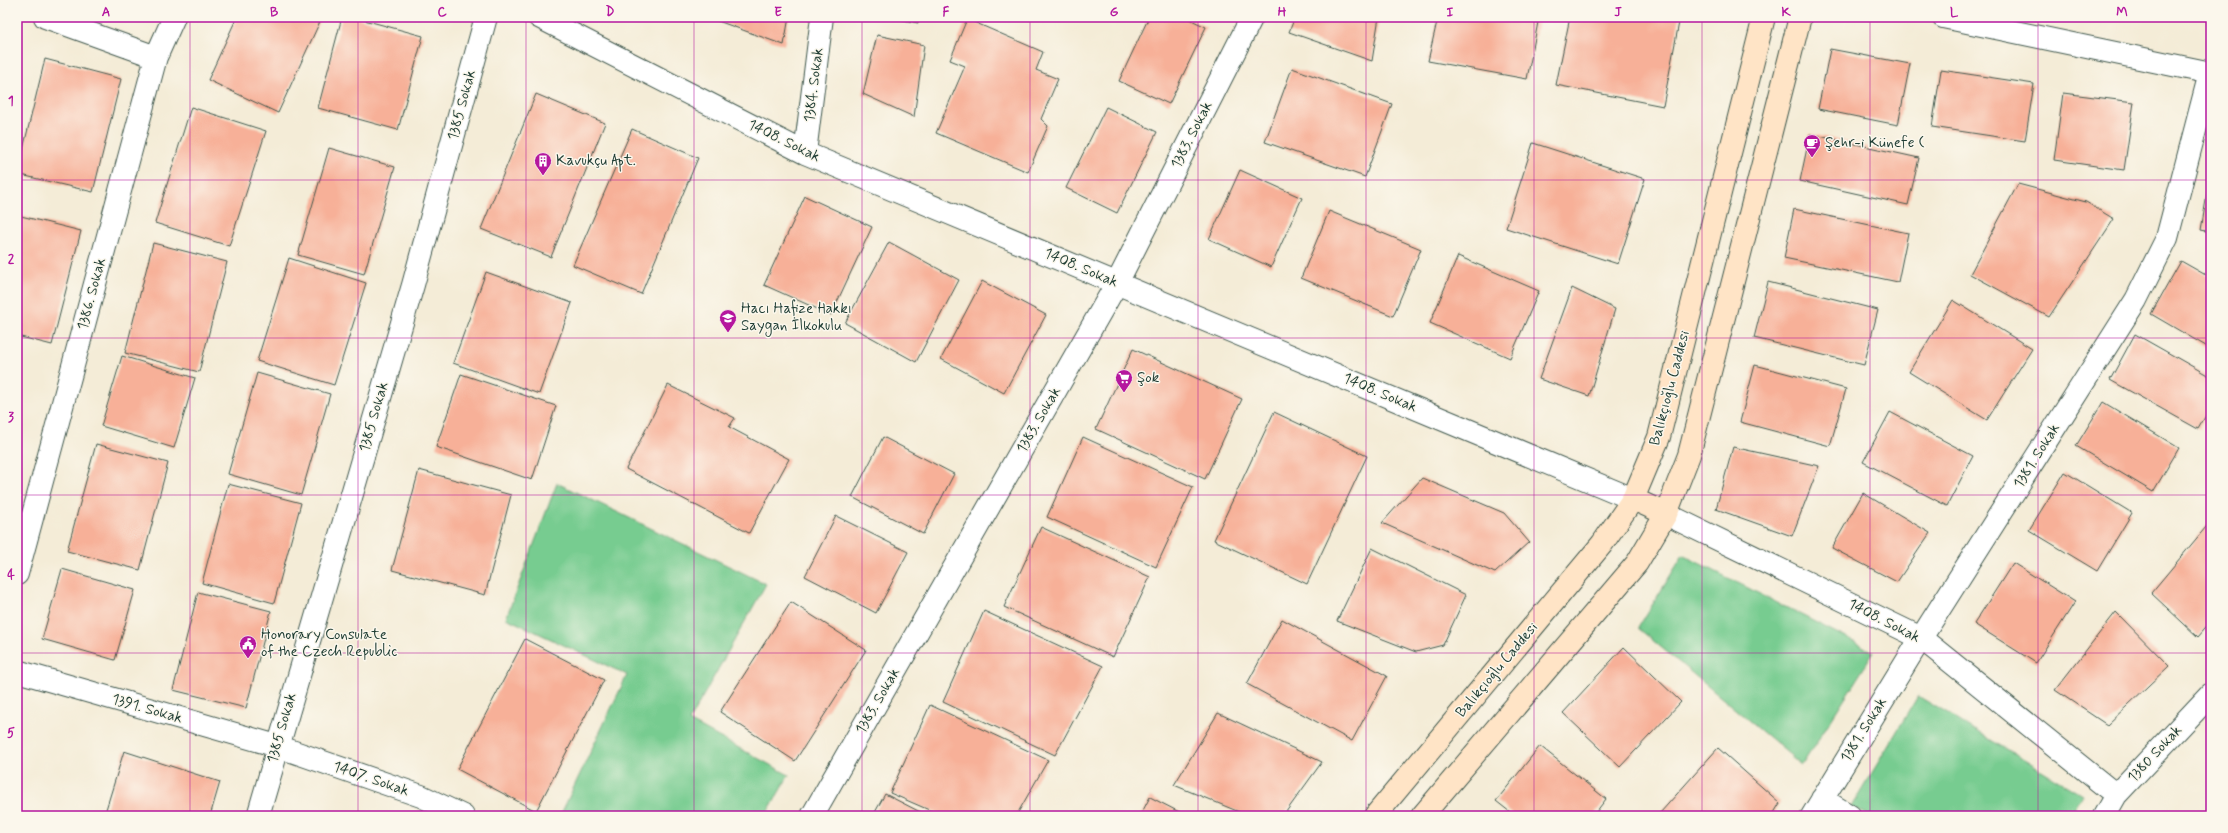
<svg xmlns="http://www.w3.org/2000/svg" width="2228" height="833" font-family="Mynerve,sans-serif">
<rect width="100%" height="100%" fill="#fbf7ec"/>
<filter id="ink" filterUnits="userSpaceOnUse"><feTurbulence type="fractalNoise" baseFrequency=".025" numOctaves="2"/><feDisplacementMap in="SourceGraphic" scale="8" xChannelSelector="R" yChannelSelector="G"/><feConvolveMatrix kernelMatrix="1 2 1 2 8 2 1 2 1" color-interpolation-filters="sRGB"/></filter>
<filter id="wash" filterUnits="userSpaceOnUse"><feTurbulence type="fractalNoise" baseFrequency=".012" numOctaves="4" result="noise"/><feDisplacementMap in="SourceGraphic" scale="16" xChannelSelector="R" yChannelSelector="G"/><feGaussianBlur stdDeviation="0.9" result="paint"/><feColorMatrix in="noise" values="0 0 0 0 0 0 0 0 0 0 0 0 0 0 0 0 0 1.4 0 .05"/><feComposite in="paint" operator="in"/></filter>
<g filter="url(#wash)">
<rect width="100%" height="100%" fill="#f4ecd7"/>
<path fill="#77cc90" stroke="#4b8462" d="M557,483L766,584L689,721L789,775L765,816H560L627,675L506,618Z
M1683,555L1874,652L1802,765L1638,628Z
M1918,696L2082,795L2069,816H1869L1852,806Z"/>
<g id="blocks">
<path fill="#f7b098" d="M237,17H322L278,113L208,80Z
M342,17H353L423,36L398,130L318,108Z
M707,17H789L784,45Z
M889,17H919L918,23Z
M1149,17H1185L1206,27L1169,104L1119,81Z
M1295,17H1379L1372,61L1289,32Z
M1438,17H1539L1527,79L1428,61Z
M1570,17H1680L1663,106L1556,85Z
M967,19L1043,52L1036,70L1058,79L1041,119L1048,126L1028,172L936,133L965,66L950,60Z
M877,35L924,45L914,117L863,94Z
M1830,49L1910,64L1898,125L1818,109Z
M45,59L121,79L93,192L17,174Z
M1292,68L1392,104L1365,177L1265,142Z
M1941,70L2034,84L2025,141L1932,127Z
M2063,93L2134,102L2124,170L2054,160Z
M536,94L605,123L551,257L481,229Z
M191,107L266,131L229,246L155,223Z
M1106,107L1157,132L1117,213L1066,188Z
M632,129L698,158L641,294L573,265Z
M1810,134L1919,158L1908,205L1800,181Z
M1533,143L1645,179L1618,264L1506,228Z
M329,148L395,167L364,274L298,255Z
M1240,170L1302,198L1271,267L1209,239Z
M2209,182H2211V232L2201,230Z
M2018,184L2086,202L2114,219L2049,317L1970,274Z
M805,196L872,227L831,315L764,285Z
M1794,209L1908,233L1898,282L1784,258Z
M1329,211L1421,249L1393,316L1301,278Z
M17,215L81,231L52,345L17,336Z
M889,242L959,280L916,362L845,323Z
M153,243L227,262L199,372L125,353Z
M1458,256L1539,291L1510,358L1430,323Z
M289,258L366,283L334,385L257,361Z
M2181,261L2211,278V349L2151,314Z
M486,272L572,303L539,394L453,363Z
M982,281L1046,315L1004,393L941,359Z
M1768,282L1878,310L1864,365L1754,338Z
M1572,288L1615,309L1589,396L1539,379Z
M1953,300L2032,349L1987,420L1909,372Z
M2135,334L2211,377V407L2198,429L2110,380Z
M1133,349L1242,399L1205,479L1096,429Z
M122,356L195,378L174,448L101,426Z
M1755,365L1846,389L1830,446L1740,422Z
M257,373L330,394L301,495L228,474Z
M461,374L556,406L532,480L436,447Z
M668,385L735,418L729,427L789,459L749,533L626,469Z
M2103,402L2179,448L2153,492L2076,446Z
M1274,412L1367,456L1307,584L1214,540Z
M1890,412L1973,456L1947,506L1863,462Z
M883,437L954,474L923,534L852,497Z
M1083,437L1193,487L1156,567L1047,517Z
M96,444L168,463L140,570L67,551Z
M1733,447L1819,466L1792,536L1716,509Z
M419,470L511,495L485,595L392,570Z
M2065,472L2132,513L2097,571L2029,530Z
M1422,478L1504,513L1529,542L1495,573L1382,523Z
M228,484L301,503L274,603L202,583Z
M1863,493L1930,533L1897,582L1832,548Z
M836,516L908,552L876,613L805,576Z
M2211,521V622L2198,637L2151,593Z
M1041,527L1150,577L1113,657L1004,607Z
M1372,548L1466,595L1443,645L1416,652L1337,621Z
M2013,563L2075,602L2036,663L1974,624Z
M62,569L135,590L115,660L42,639Z
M198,592L271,611L246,708L173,690Z
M791,602L866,650L795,761L720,712Z
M984,611L1103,666L1055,755L943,702Z
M2116,612L2169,666L2107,725L2055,690Z
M1282,619L1387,676L1352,741L1247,684Z
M525,639L604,680L536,811L457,769Z
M1624,647L1681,702L1620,767L1563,713Z
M930,705L1048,760L1016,816H943L890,793Z
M1218,713L1322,762L1283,816H1249L1174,785Z
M1540,746L1606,799L1593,816H1515L1496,801Z
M1718,748L1780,803L1772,816H1665L1660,813Z
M124,751L220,782L210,816H104Z
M885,794L928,816H873Z
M1150,797L1187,816H1140Z"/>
</g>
</g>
<g filter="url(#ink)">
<use href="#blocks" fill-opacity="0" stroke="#3f574c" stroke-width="1"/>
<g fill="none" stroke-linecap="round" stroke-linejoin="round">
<g stroke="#3f574c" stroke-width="24">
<path id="street" d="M45,17L156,57
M539,17L805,153L1633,499
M1943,17L2211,73
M805,153L822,17
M1666,514L1921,638L2116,795
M17,574L156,57L174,17
M17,671L277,746L421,796L463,816
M1822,799L1850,816
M258,816L413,285L486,17
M812,816L1117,283L1252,17
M1812,816L1921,638L2136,300L2167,238L2210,73
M2104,816L2116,795L2211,694"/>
</g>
<g stroke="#3f574c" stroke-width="24">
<path id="secondary" d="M1633,499L1666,514
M1375,816L1602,544L1633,499L1659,437L1764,17
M1422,816L1637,563L1666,514L1689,455L1800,17"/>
</g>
<use href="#street" stroke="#fff" stroke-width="22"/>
<use href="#secondary" stroke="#ffe4c6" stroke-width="22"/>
</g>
</g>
<path fill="none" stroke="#b5179e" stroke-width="1" stroke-opacity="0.55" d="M190,17V816M358,17V816M526,17V816M694,17V816M862,17V816M1030,17V816M1198,17V816M1366,17V816M1534,17V816M1702,17V816M1870,17V816M2038,17V816M17,180H2211M17,338H2211M17,495H2211M17,653H2211"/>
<defs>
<g id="cafe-pin" transform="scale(0.9)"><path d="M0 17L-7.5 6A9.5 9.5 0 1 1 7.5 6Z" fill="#b5179e" stroke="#fbf7ec"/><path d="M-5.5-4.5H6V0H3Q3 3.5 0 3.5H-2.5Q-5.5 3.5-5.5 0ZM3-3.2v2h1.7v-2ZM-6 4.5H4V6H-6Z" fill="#fff"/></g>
<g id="building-pin" transform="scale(0.9)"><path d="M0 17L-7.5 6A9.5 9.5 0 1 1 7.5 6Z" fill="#b5179e" stroke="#fbf7ec"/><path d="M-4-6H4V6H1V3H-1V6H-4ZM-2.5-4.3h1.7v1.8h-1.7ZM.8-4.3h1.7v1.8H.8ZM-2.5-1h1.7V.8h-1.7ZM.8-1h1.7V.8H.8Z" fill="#fff"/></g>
<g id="school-pin" transform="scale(0.9)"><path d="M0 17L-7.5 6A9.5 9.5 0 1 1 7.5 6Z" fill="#b5179e" stroke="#fbf7ec"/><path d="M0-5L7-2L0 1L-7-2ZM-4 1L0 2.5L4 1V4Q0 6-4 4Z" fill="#fff"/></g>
<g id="supermarket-pin" transform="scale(0.9)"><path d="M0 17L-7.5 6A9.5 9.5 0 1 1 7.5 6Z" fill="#b5179e" stroke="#fbf7ec"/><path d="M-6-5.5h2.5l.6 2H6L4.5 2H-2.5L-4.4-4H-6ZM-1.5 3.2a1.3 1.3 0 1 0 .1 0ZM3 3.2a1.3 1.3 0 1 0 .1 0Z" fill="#fff"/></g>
<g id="civic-pin" transform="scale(0.9)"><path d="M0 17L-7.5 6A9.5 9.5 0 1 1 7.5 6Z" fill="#b5179e" stroke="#fbf7ec"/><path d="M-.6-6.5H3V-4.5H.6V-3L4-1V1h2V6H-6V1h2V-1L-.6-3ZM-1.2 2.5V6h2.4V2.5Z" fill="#fff"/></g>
</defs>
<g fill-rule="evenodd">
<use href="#cafe-pin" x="1812" y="143"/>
<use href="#building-pin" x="543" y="161"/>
<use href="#school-pin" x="728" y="318"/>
<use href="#supermarket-pin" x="1124" y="378"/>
<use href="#civic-pin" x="248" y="644"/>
</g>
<g text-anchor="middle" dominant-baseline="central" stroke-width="3" stroke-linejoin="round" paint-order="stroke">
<g font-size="15" fill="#1f3d34" stroke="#fbf7ec">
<text transform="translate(814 85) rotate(-83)">1384. Sokak</text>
<text transform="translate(462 105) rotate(-75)">1385 Sokak</text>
<text transform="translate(1192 135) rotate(-63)">1383. Sokak</text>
<text transform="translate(784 141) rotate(26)">1408. Sokak</text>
<text transform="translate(1081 268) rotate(23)">1408. Sokak</text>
<text transform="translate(92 294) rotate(-75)">1386. Sokak</text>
<text transform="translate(1670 388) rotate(-75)">Balıkçıoğlu Caddesi</text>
<text transform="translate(1380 393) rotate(23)">1408. Sokak</text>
<text transform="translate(374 417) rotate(-74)">1385 Sokak</text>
<text transform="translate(1039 420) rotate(-60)">1383. Sokak</text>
<text transform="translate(2037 456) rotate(-58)">1381. Sokak</text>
<text transform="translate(1884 621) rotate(27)">1408. Sokak</text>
<text transform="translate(1497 670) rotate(-50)">Balıkçıoğlu Caddesi</text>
<text transform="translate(878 701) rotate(-60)">1383. Sokak</text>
<text transform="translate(147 709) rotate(16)">1391. Sokak</text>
<text transform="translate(282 728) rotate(-74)">1385 Sokak</text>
<text transform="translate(1864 730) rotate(-58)">1381. Sokak</text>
<text transform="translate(2155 754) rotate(-47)">1380 Sokak</text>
<text transform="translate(371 779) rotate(19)">1407. Sokak</text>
</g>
<g font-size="15" fill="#1f3d34" stroke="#fbf7ec" text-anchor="start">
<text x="1825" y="143">Şehr-i Künefe (</text>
<text x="556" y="161">Kavukçu Apt.</text>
<text x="741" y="309">Hacı Hafize Hakkı<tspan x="741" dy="17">Saygan İlkokulu</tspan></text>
<text x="1137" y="378">Şok</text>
<text x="261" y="635">Honorary Consulate<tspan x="261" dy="17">of the Czech Republic</tspan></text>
</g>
</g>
<rect width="2228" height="833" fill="none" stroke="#fbf7ec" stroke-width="44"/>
<rect x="22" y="22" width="2184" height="789" fill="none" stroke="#b5179e" stroke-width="1.5"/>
<g font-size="13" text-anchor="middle" font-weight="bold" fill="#b5179e">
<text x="106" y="16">A</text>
<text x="274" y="16">B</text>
<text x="442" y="16">C</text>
<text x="610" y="16">D</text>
<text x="778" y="16">E</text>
<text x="946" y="16">F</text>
<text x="1114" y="16">G</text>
<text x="1282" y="16">H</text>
<text x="1450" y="16">I</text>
<text x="1618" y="16">J</text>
<text x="1786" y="16">K</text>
<text x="1954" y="16">L</text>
<text x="2122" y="16">M</text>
<text x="11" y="105">1</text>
<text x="11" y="263">2</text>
<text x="11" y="421">3</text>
<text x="11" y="579">4</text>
<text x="11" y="737">5</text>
</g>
</svg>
